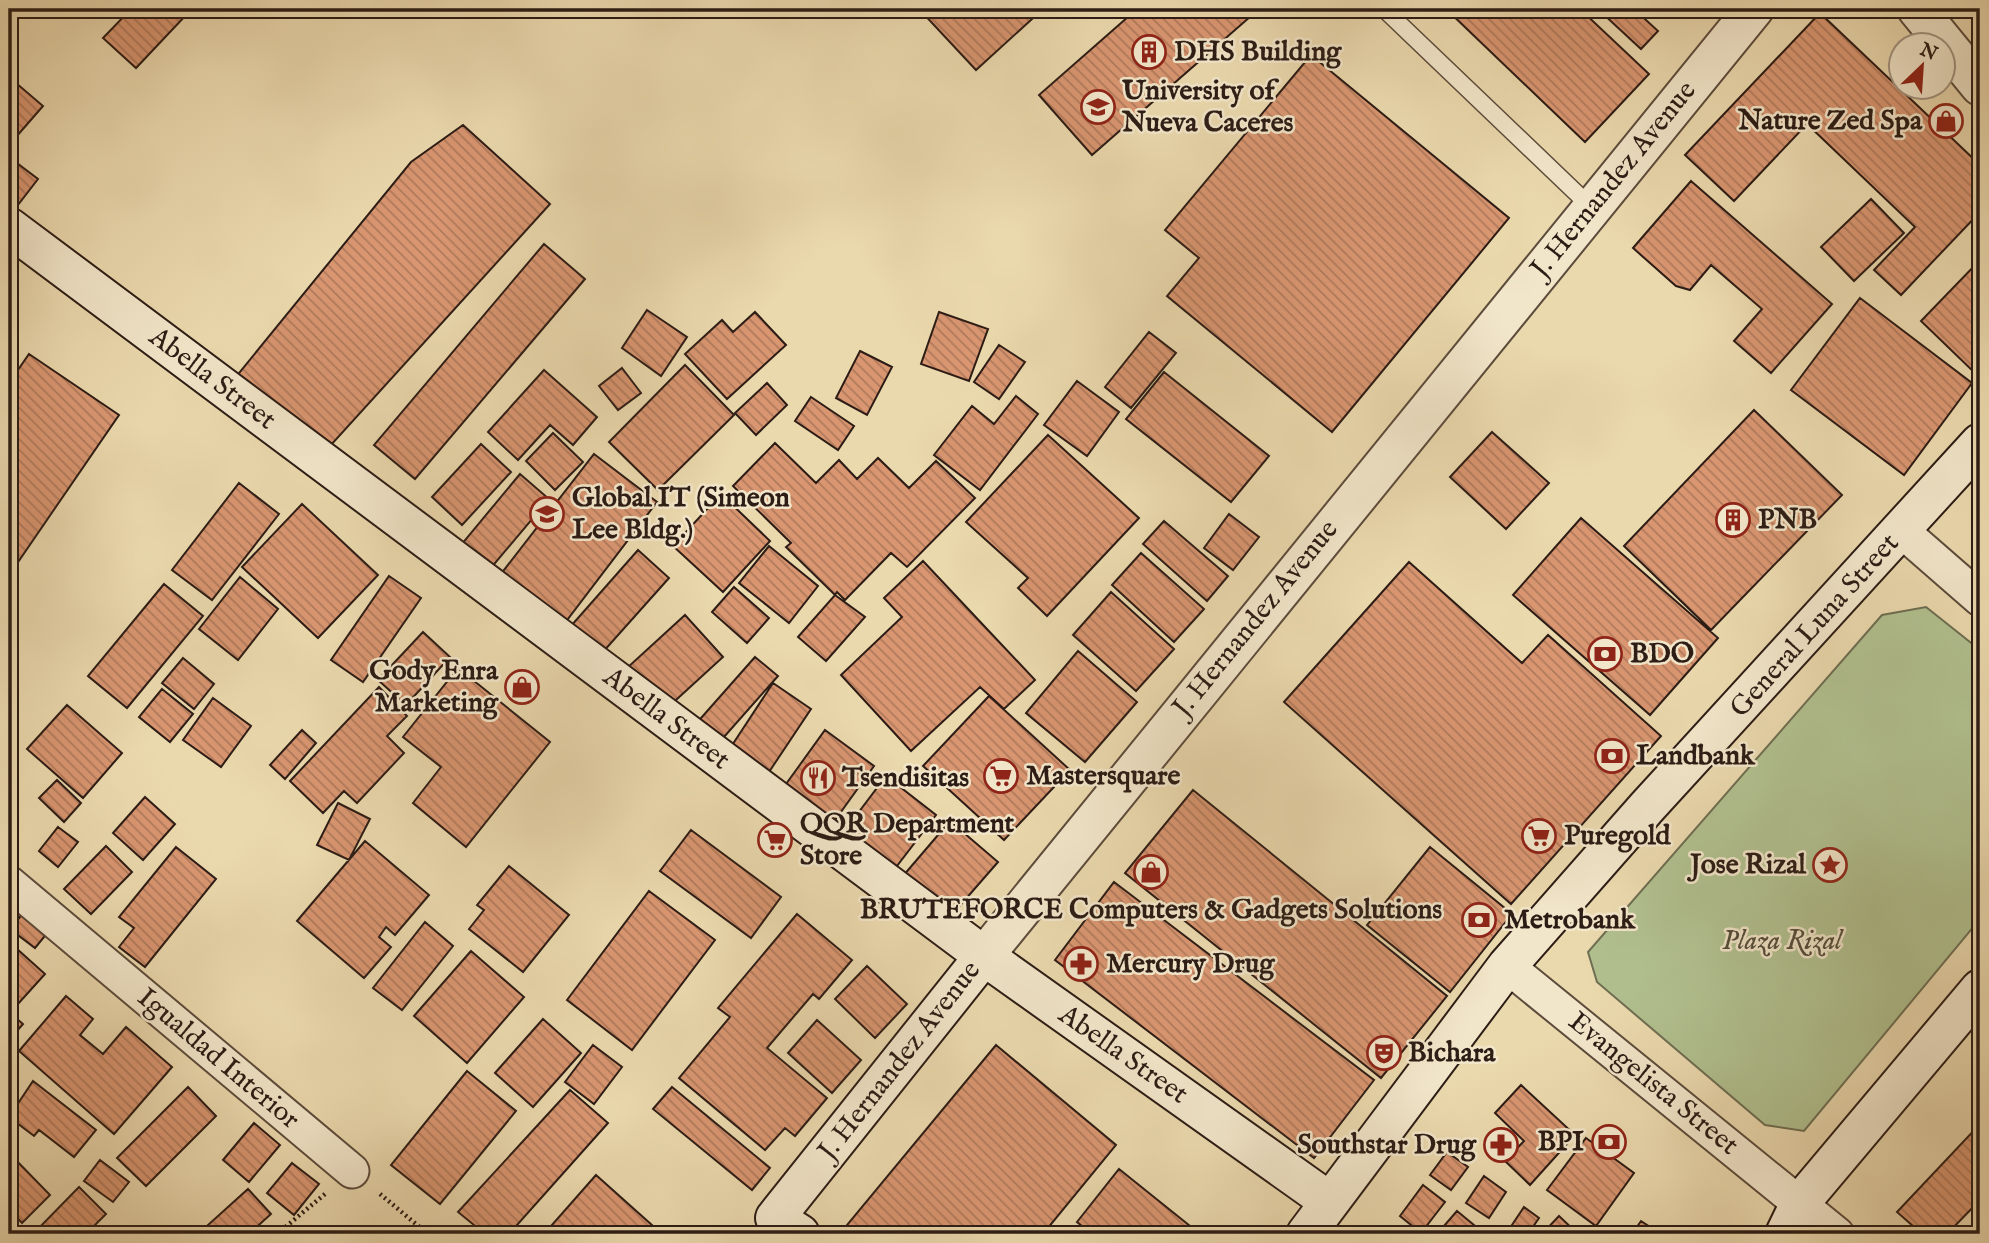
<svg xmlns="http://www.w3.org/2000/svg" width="1989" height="1243" font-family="'IM FELL English',serif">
<defs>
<pattern id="building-back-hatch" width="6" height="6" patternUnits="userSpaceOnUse" patternTransform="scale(1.75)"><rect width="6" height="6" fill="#d99671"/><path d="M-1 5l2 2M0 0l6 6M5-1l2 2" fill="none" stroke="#b07a5c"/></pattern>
</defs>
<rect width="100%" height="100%" fill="#ebd9ae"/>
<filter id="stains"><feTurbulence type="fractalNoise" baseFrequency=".00286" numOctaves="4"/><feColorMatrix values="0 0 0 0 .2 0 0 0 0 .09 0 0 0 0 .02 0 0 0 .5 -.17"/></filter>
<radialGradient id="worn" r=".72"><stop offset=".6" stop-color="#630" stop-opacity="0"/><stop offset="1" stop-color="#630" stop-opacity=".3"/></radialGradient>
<path fill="#b1c08f" stroke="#6e6e52" stroke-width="2" d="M1926,607L1980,650V919L1804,1131L1765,1125L1597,982L1588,952L1882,615Z"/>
<path fill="url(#building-back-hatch)" stroke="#2c1c15" stroke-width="2" d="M131,9H181L187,14L136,68L103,38Z
M919,9H1043L976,70Z
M1137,9H1259L1092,155L1039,95Z
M1446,9H1580L1649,74L1585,142Z
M1604,9H1634L1658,31L1641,49L1601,12Z
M1820,13L1980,165V212L1901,295L1874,270L1915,227L1807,124L1734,201L1685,155Z
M1311,55L1509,218L1332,432L1167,296L1199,258L1165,230Z
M9,77L43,106L16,137L9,135Z
M463,125L550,204L331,445L235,378L411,162Z
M9,157L38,179L14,210L9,206Z
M1691,181L1832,304L1771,373L1734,341L1762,309L1711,265L1690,290L1676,286L1633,248Z
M1871,199L1904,233L1854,281L1821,247Z
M544,244L585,279L415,479L374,445Z
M1980,260V378L1921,321Z
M1860,298L1972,383L1904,475L1791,390Z
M647,310L687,337L661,376L622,348Z
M755,312L786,345L727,399L685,354L722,320L733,332Z
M939,312L988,329L969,381L921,364Z
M1149,332L1176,353L1131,408L1105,387Z
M999,345L1025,362L999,399L974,382Z
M860,351L892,367L867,415L836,398Z
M29,354L119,415L16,565L9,560V383Z
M685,365L734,415L658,490L609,442Z
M622,368L641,393L618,410L599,386Z
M544,370L597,417L573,445L550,425L518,460L488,432Z
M1164,372L1269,456L1231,502L1126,419Z
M1077,381L1119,412L1087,456L1044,425Z
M767,383L787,405L756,435L735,413Z
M1016,396L1038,414L980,490L934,455L972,406L994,424Z
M811,397L854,426L838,450L795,421Z
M1754,410L1842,495L1711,630L1624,546Z
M1492,432L1549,483L1506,529L1450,477Z
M553,433L583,462L555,490L526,461Z
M1048,435L1139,518L1047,616L1018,588L1028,578L966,522Z
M775,443L816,483L839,460L857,479L878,458L909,488L936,461L975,498L907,567L891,553L845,600L837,592L835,595L786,547L791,543L733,486Z
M481,444L511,472L462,525L432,497Z
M594,454L657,502L561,628L497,579Z
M520,474L549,499L485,575L456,551Z
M239,483L279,514L212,600L172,570Z
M721,494L770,541L723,592L673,546Z
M302,504L378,575L318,638L242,567Z
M1229,514L1259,537L1233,570L1204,548Z
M1581,518L1718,638L1650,715L1513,595Z
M1164,521L1228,576L1207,601L1143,544Z
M769,546L818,586L789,623L739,583Z
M638,550L669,578L602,653L571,626Z
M1141,553L1204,609L1174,642L1112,585Z
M923,561L1035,680L1004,709L980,687L911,751L841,675L902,617L884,598Z
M1409,562L1522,663L1548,635L1661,736L1511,904L1284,702Z
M389,576L421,598L363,682L331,660Z
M240,577L278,609L238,660L199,629Z
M164,584L203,616L127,708L88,676Z
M734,587L769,618L747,643L712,612Z
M1111,592L1174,649L1136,691L1073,635Z
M835,595L865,617L826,661L798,637Z
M685,615L723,657L665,710L627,668Z
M423,632L450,657L406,705L378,680Z
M1078,651L1137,702L1085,762L1026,713Z
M755,657L778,676L716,746L694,726Z
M183,658L214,684L194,709L162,683Z
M458,668L550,742L466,847L413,803L441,767L403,737Z
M773,683L811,709L763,781L725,756Z
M379,687L407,716L387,736L404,753L357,803L344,791L323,813L290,781Z
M162,689L193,714L170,742L139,717Z
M989,696L1070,770L1004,840L923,766Z
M213,698L251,726L221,767L183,740Z
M67,705L122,753L83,798L27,749Z
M302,730L316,743L285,779L270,765Z
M825,730L874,766L830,827L781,791Z
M886,776L936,815L890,875L840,837Z
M57,780L81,803L64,822L39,798Z
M1193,790L1447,996L1381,1078L1125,873Z
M145,797L175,824L143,860L113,833Z
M338,803L370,819L349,860L317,845Z
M950,821L998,862L950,917L903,876Z
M58,827L78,842L58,867L39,851Z
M691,830L781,897L751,938L660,871Z
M365,841L429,895L395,935L386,927L379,937L391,947L364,978L297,921Z
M106,846L132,872L91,914L64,889Z
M176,847L216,879L145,967L119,947L134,928L119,917Z
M1430,847L1512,914L1450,992L1367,925Z
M509,866L569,915L523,972L469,929L484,910L477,905Z
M1114,882L1374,1080L1314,1158L1055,960Z
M649,891L715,940L632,1050L567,1000Z
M24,912L49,931L35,948L10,929Z
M797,914L852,960L819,999L813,994L767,1048L827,1098L795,1136L785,1128L765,1150L679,1078L730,1017L718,1008Z
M425,922L453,946L402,1010L373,988Z
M16,948L45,974L17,1005L9,998V956Z
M471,951L524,997L467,1063L414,1016Z
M867,966L907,1004L875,1038L835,999Z
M66,996L93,1019L80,1035L103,1054L126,1027L172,1067L114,1134L19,1051Z
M9,1012L23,1024L9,1040Z
M543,1019L581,1053L533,1107L495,1073Z
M817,1020L861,1060L832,1093L788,1053Z
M593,1045L622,1067L594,1104L565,1082Z
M996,1045L1116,1145L1043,1234H859L847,1225Z
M467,1071L516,1111L440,1204L391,1165Z
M33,1081L96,1130L74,1157L39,1130L34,1136L9,1117Z
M1521,1085L1575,1135L1530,1185L1505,1161L1524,1141L1495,1113Z
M188,1087L216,1116L146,1186L117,1158Z
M672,1087L770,1168L752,1190L653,1109Z
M570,1090L608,1123L509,1234H485L458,1212Z
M254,1123L280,1145L249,1182L223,1160Z
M1980,1124V1200L1947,1234H1922L1897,1212Z
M1586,1138L1634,1173L1596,1226L1547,1190Z
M1447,1152L1468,1167L1451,1190L1430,1175Z
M9,1153L50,1195L22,1223L9,1209Z
M100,1160L129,1182L113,1202L84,1181Z
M292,1163L319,1184L294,1215L267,1193Z
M1119,1169L1200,1234H1092L1077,1222Z
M596,1175L662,1234H544Z
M1484,1176L1506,1192L1489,1218L1466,1203Z
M1423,1185L1445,1202L1421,1233L1400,1216Z
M79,1187L106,1214L86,1234H33Z
M248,1189L271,1214L249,1234H217L208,1225Z
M1524,1207L1539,1218L1528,1234H1506Z
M1457,1211L1480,1230L1475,1234H1437Z
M1559,1216L1578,1234H1542Z
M1980,1218V1234H1966Z
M1641,1221L1661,1234H1632Z"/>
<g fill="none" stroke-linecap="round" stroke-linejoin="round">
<g stroke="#5c4b3b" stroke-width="19">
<path id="service" d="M1384,9L1592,208"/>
</g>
<g stroke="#5c4b3b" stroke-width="37">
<path id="minor" d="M1902,531L1980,599
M9,883L352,1171
M1507,966L1837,1234"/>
</g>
<g stroke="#5c4b3b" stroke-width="42">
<path id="tertiary" d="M1917,9L1980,86
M984,956L1754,9"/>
</g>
<g stroke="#2c1c15" stroke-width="42">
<path id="secondary" d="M9,227L984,956L1330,1202
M800,1234L775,1218L984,956
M1306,1234L1507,966L1647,807L1980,443
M1785,1234L1800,1203L1980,989"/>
</g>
<path stroke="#2c1c15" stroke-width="4.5" stroke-dasharray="2 3.5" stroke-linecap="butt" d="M380,1194L428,1234
M277,1234L325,1194"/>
<use href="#service" stroke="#f2e6ca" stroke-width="16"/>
<use href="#minor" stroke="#f2e6ca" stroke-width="33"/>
<use href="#tertiary" stroke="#f2e6ca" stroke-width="38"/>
<use href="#secondary" stroke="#f2e6ca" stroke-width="38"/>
</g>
<defs>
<g id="building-ring" transform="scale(1.75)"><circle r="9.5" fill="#f2e6ca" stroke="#8f2418" stroke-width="1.5"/><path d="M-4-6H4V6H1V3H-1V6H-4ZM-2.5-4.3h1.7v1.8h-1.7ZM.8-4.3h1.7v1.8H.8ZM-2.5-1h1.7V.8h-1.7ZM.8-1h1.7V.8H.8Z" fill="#8f2418"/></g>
<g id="university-ring" transform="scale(1.75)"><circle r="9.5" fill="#f2e6ca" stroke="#8f2418" stroke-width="1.5"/><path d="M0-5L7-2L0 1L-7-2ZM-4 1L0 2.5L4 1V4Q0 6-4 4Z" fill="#8f2418"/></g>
<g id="shop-ring" transform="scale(1.75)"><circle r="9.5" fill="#f2e6ca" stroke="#8f2418" stroke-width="1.5"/><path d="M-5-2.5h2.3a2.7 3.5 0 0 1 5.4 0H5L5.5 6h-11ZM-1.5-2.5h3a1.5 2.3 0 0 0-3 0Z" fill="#8f2418"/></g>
<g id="bank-ring" transform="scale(1.75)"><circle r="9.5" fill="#f2e6ca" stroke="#8f2418" stroke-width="1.5"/><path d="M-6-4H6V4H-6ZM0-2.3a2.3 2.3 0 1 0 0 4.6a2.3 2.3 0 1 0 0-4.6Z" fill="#8f2418"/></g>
<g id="supermarket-ring" transform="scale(1.75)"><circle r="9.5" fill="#f2e6ca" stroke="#8f2418" stroke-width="1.5"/><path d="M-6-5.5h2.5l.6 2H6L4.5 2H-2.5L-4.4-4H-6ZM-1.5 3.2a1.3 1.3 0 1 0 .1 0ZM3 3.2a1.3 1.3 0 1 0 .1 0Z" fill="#8f2418"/></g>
<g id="restaurant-ring" transform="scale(1.75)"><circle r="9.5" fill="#f2e6ca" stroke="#8f2418" stroke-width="1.5"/><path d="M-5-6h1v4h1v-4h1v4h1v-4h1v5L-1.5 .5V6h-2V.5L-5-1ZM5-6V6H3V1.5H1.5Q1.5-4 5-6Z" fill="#8f2418"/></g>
<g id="sight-ring" transform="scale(1.75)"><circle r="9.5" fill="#f2e6ca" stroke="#8f2418" stroke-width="1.5"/><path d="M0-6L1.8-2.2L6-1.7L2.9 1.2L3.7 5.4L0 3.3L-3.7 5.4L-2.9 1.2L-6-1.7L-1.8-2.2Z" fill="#8f2418"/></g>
<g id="pharmacy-ring" transform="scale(1.75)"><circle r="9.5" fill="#f2e6ca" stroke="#8f2418" stroke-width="1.5"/><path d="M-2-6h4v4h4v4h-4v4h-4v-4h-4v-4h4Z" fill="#8f2418"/></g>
<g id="theatre-ring" transform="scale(1.75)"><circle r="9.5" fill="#f2e6ca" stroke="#8f2418" stroke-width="1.5"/><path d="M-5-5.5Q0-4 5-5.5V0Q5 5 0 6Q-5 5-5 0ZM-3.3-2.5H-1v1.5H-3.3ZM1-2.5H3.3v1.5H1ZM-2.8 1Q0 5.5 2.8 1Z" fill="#8f2418"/></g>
</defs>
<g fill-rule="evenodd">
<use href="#building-ring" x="1149" y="52"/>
<use href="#university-ring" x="1098" y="107"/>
<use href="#shop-ring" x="1946" y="121"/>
<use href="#university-ring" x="547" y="514"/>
<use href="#building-ring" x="1733" y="520"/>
<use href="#bank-ring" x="1605" y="654"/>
<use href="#shop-ring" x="522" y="687"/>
<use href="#bank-ring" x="1612" y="756"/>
<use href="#supermarket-ring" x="1001" y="776"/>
<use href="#restaurant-ring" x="818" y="778"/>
<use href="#supermarket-ring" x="1539" y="836"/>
<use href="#supermarket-ring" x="775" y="840"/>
<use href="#sight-ring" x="1830" y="865"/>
<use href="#shop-ring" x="1151" y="872"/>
<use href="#bank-ring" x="1479" y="920"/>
<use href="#pharmacy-ring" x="1081" y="964"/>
<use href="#theatre-ring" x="1384" y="1053"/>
<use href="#bank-ring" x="1609" y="1142"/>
<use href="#pharmacy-ring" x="1501" y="1145"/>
</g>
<g text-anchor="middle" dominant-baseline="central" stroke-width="5" stroke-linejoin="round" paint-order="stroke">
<g font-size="28" font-weight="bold" fill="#2c1c15" stroke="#f2e6ca" text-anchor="start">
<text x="1174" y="52">DHS Building</text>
<text x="1122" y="91">University of<tspan x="1122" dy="32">Nueva Caceres</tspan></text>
<text x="1922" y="121" text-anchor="end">Nature Zed Spa</text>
<text x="572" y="498">Global IT (Simeon<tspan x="572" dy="32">Lee Bldg.)</tspan></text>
<text x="1758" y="520">PNB</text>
<text x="1630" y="654">BDO</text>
<text x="498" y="671" text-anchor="end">Gody Enra<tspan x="498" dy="32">Marketing</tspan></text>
<text x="1636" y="756">Landbank</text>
<text x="1026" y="776">Mastersquare</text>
<text x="842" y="778">Tsendisitas</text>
<text x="800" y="824">QQR Department<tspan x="800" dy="32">Store</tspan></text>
<text x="1564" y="836">Puregold</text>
<text x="1806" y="865" text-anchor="end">Jose Rizal</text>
<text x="1151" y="910" text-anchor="middle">BRUTEFORCE Computers &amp; Gadgets Solutions</text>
<text x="1504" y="920">Metrobank</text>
<text x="1106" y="964">Mercury Drug</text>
<text x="1408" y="1053">Bichara</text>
<text x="1584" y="1142" text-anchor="end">BPI</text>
<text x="1476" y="1145" text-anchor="end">Southstar Drug</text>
</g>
<g font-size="28" fill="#2c1c15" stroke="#f2e6ca">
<text transform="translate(1614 180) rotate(-51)">J. Hernandez Avenue</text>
<text transform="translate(212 379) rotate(37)">Abella Street</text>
<text transform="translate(1256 619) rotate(-51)">J. Hernandez Avenue</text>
<text transform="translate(1815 626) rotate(-48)">General Luna Street</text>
<text transform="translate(666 719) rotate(37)">Abella Street</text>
<text transform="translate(1123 1055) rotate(35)">Abella Street</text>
<text transform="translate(218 1059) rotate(40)">Igualdad Interior</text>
<text transform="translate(900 1061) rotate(-52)">J. Hernandez Avenue</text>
<text transform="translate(1653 1084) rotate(39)">Evangelista Street</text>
</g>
<g font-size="28" font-style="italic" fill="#544d3a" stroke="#f2e6ca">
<text x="1782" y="941">Plaza Rizal</text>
</g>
</g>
<rect width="1989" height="1243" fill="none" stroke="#ebd9ae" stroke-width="35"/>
<rect x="10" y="10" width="1968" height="1222" fill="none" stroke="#2c1c15" stroke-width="3.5"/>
<rect x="18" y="18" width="1954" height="1208" fill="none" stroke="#2c1c15" stroke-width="2"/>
<g transform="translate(1922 66) rotate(25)"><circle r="33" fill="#f2e6ca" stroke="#a39582" stroke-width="2"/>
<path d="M0-5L12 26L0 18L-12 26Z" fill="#8f2418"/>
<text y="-10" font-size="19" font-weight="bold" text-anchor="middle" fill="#2c1c15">N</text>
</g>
<rect width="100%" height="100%" filter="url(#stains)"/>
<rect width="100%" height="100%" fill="url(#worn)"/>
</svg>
